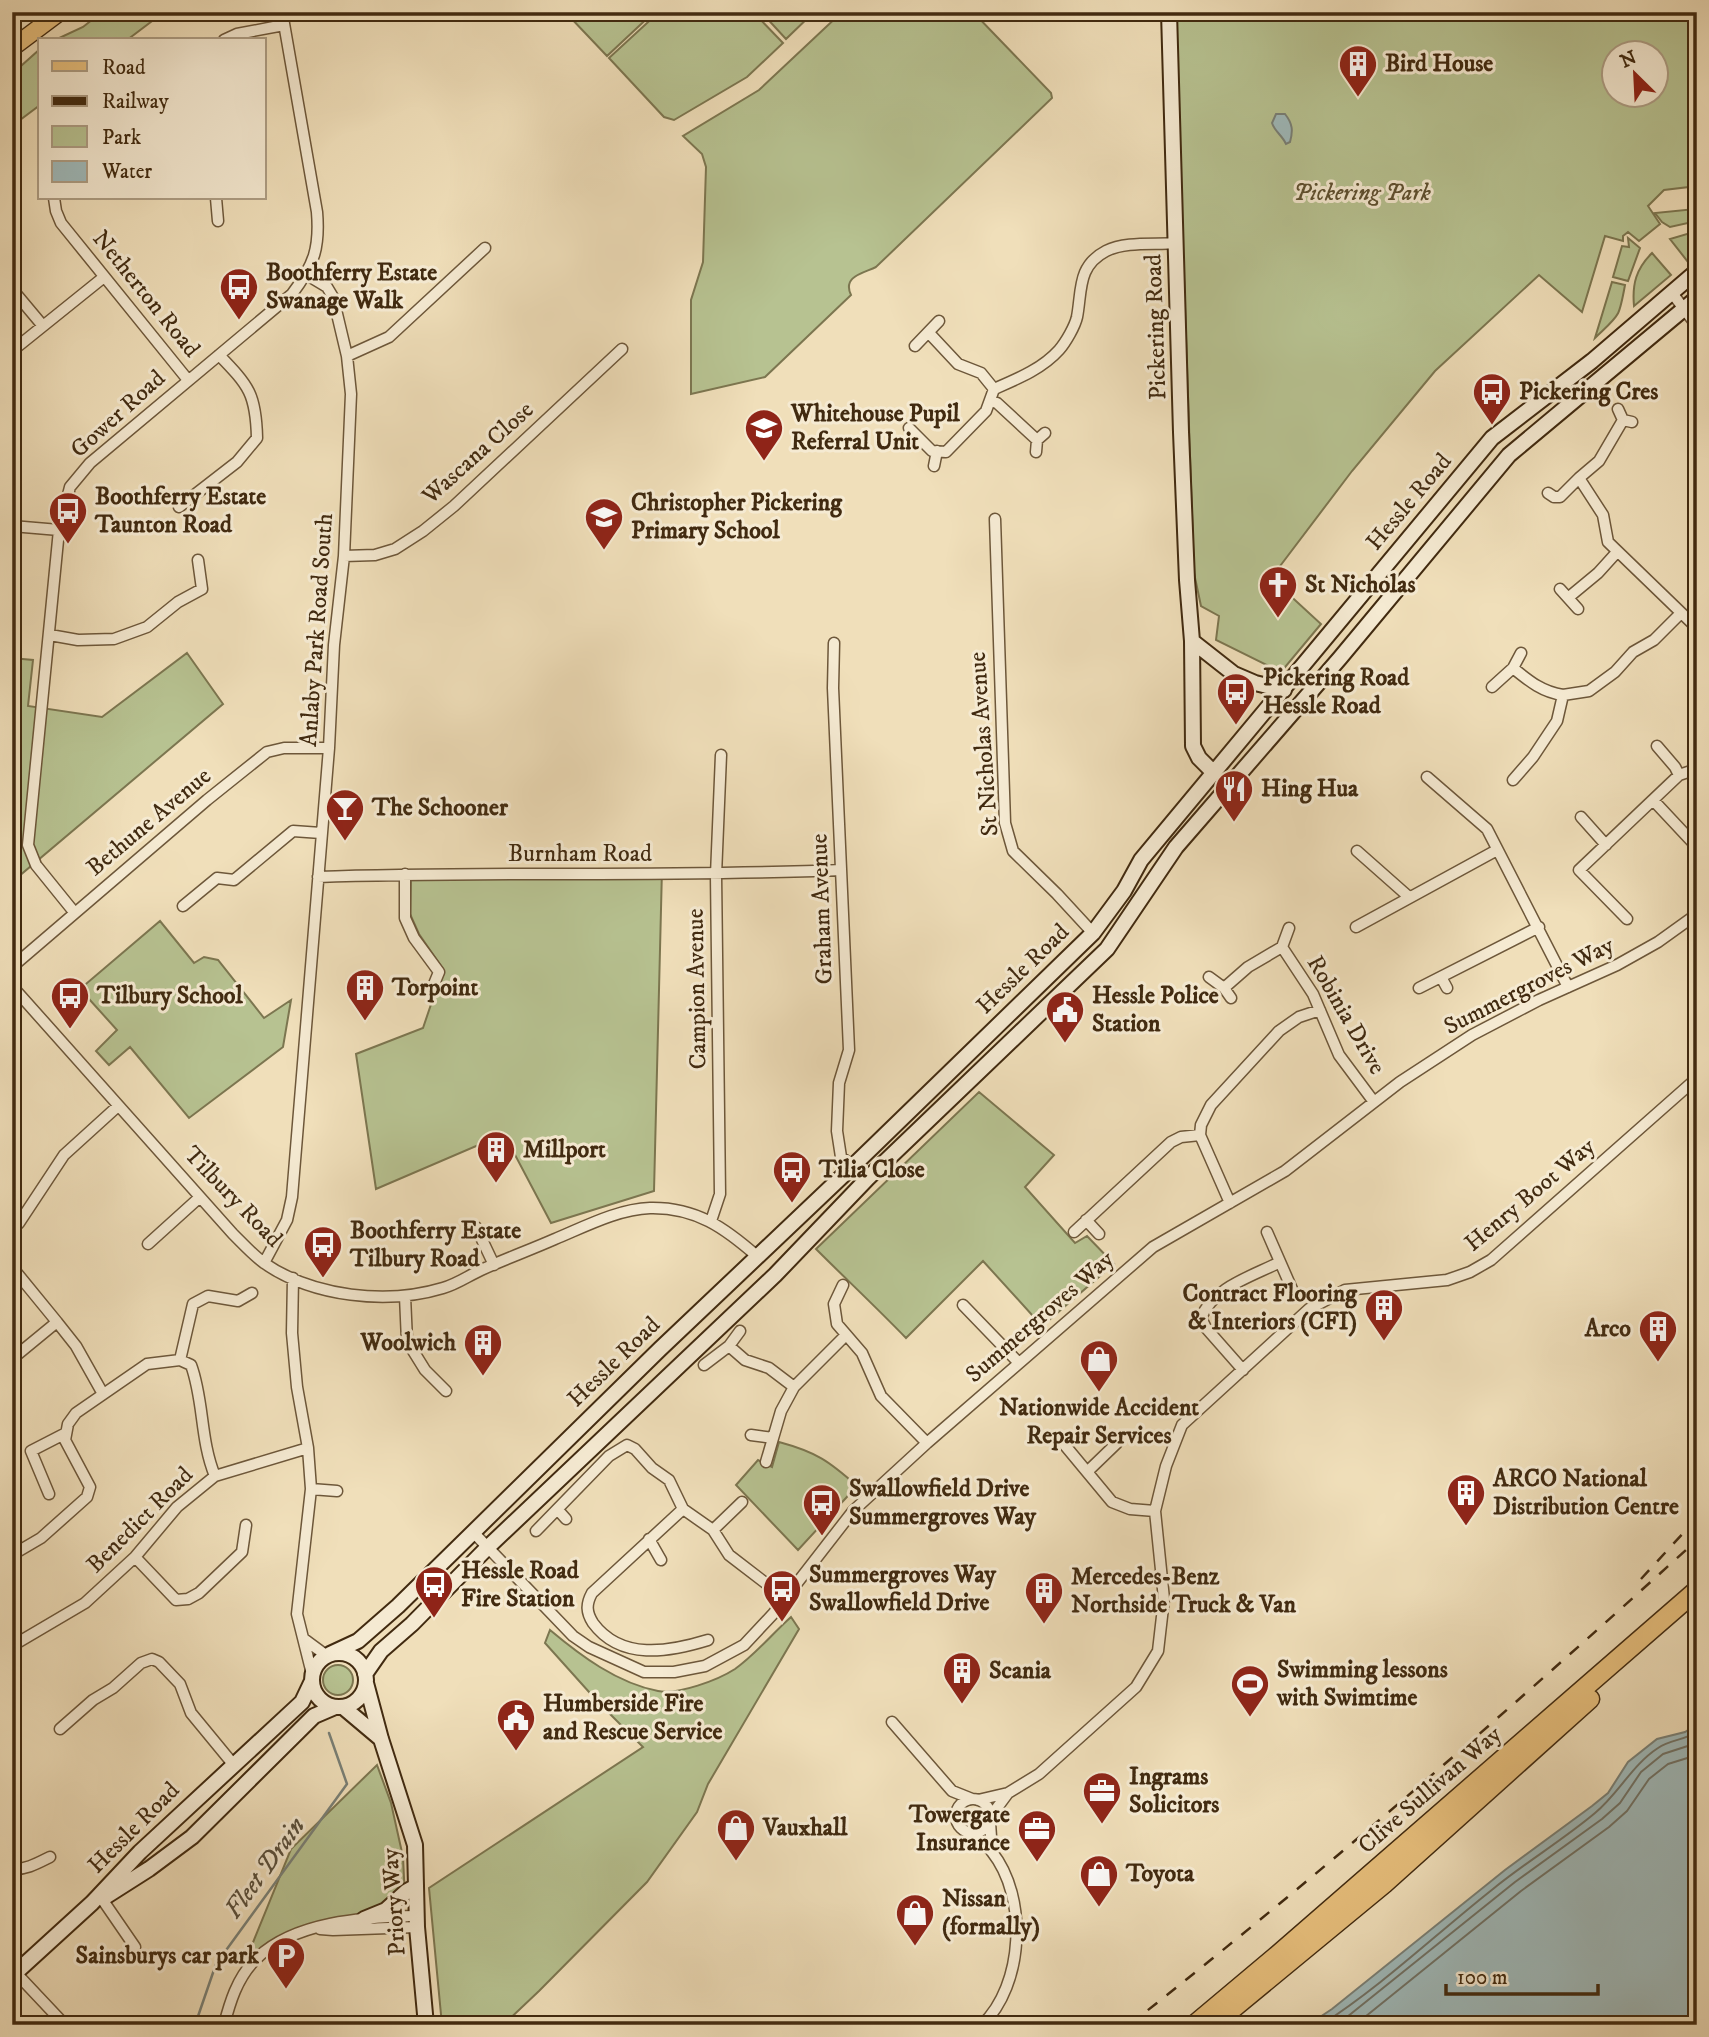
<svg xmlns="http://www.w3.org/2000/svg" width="1709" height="2037" font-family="'IM FELL DW Pica',serif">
<rect width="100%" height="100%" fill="#f0dfba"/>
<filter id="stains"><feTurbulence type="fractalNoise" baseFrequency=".00286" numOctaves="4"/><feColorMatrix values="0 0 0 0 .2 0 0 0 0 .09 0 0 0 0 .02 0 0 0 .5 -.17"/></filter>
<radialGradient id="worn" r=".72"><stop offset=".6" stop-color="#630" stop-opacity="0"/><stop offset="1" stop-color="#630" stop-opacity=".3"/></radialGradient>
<path fill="#b7c291" stroke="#7c7650" stroke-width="2" fill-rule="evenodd" d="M102,12H164L127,40H55L83,27Z
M571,12H654L607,56L568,15Z
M659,12H753L783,43L747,77L674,120L664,117L609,58Z
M761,12H814L786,39Z
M842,12H973L1051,93L1052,98L876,267C864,273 842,276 851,295L765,377L691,394V300L703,262L706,167L702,154L683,136L759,90Z
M1175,12H1697V186L1664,190L1648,206L1660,224L1639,241L1628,232L1623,236V241L1605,236L1582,312L1539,275L1435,371L1352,471L1271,578L1321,624L1281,672L1216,640L1219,616L1201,606L1194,573ZM1614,52H1656V94H1614Z
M40,49V105L12,126V74Z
M1695,209L1697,221L1670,227L1662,222L1655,213Z
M1697,231V255L1688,262L1670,239Z
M1628,238L1640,248L1628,281L1613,277L1622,246L1629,247Z
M1652,253L1671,275L1634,306C1632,284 1636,269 1652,253Z
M1612,282L1625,285C1619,318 1620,314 1595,338Z
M187,653L223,704L12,882V658L33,660L28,706L102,717Z
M662,869L654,1191L551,1223L504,1134L376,1189L356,1054L423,1028L443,969L419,934L410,914L411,871Z
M160,921L194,963L204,957L218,960L264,1018L291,1000L283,1047L189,1118L130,1047L109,1065L96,1051L117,1030L80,989Z
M979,1092L1054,1155L1025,1187L1075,1243L1087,1236L1114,1264L1042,1326L983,1261L906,1338C876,1307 846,1279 816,1249Z
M779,1442C816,1452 829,1461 857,1486L798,1550L736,1485L758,1460L772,1467Z
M791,1617L799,1629L708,1784L697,1812L647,1882L539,1991L503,2025H442L429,1888L643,1747L598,1702L545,1643L550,1630C581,1656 617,1683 658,1691C678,1695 718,1680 735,1669C755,1655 773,1633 791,1617Z
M323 1680a15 15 0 1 1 30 0a15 15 0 1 1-30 0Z
M377,1765L391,1803L403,1857L405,1899L390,1916L290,1932L245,1962L291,1849Z"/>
<path fill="#9fbabb" stroke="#798077" stroke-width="2" d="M1276,114H1285C1293,124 1293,131 1290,142L1286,144C1282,135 1275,132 1272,123Z
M1697,1724V2025H1308L1332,2009L1505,1870L1592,1806L1608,1793L1628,1762L1657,1739L1685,1732Z"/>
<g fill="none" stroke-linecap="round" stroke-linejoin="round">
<path stroke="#707266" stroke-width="2" d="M1321,2025C1382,1986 1436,1934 1493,1889C1526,1862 1563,1840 1595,1813C1619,1793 1632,1765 1658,1748C1669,1740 1685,1740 1697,1732
M1337,2025L1515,1882L1602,1819L1620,1803L1641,1772L1663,1754L1697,1743
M1355,2025L1521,1891L1609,1827L1627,1811L1649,1779L1668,1764L1697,1755"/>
<path stroke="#798077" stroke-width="2.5" d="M195,2025L216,1964L347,1784L329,1733"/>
<g stroke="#6d573a" stroke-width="13">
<path id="street" d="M224,40L237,34L284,25
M54,198L56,211L61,223L188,380
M216,198L218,221
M12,289L43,326
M1672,293L1697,326
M929,333L958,364L981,373L994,389
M915,346L939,321
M12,351L104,277
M347,356L389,337L485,248
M990,401L997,403L1037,440
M1618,409L1623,420L1632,422
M1623,420L1599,461L1579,478L1603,515L1608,542L1697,628
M909,428L932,451L946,452L986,411L994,389C1017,379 1042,369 1059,350C1066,342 1075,326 1077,317C1082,291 1077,266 1106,251C1126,241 1155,245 1176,243
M1036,452L1037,440L1045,433
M934,466L937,451
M1548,493L1554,497H1560L1579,478
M179,507L237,462L257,438C256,394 249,386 219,355
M995,519L1005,823L1013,851L1057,894L1093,933
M1695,521L1697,519
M12,526L59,530
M344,556L375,555L395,549L423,531L454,506L622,349
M1560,589L1578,609
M1569,597L1598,573L1617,552
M50,635L78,640L114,639L147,627L178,602L202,589L198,560
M834,643L833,688L849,1050L839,1083L837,1131L841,1157L853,1166
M1513,668C1529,681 1542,692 1563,695
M1492,687L1513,668L1521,653
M1657,746L1675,767L1679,775
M1427,777L1487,829L1568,987
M1513,780L1533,757L1557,721L1563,695L1589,691L1615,672L1633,652L1654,640L1681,613
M1653,800L1697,847
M1581,817L1606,845
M1357,851L1409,897
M405,874V918L414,938L439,972L432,989
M318,877C492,871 667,877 841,870
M183,906L217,878L234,880L293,831L321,833
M74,912L36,865L28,845L59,530L70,487L90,463L292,294C314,265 320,248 317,212L282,12
M1627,919L1579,870L1679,775L1697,769
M1356,927L1497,850
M1282,947L1289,928
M12,967L207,800L267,752L284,748H329
M1209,977L1224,988L1231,998
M1441,977L1447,988
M12,986L233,1234C243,1244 253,1255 264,1263C313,1297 387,1305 443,1288C457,1284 468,1276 481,1270C505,1259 530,1250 555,1239C584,1227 618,1209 650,1208C696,1207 725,1228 758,1257
M1224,988L1248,967L1282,947L1313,994L1339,1055L1374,1102
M1419,988L1539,927
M1200,1135L1230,1203
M1086,1220L1099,1234
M711,1221L720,1194L716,875L721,755
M476,1227L494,1265
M12,1230L19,1223L64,1155L118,1106
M1074,1232L1171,1142L1181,1137L1200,1135L1201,1125L1211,1105L1279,1031L1299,1017L1320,1010
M1267,1232L1295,1296
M148,1244L200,1197
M264,1263L287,1220L292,1197L329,748L334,645L344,556L351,394L347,356L333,297L327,287L307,275
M12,1267L57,1322L12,1359
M293,1278L292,1333L297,1387L308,1448L311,1489L297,1614L312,1674
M843,1285L834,1304L837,1324L862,1353L881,1396L927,1443
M405,1296L407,1341L425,1370L446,1391
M963,1305L1019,1363
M57,1322L76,1346L103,1394
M729,1346L745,1360L769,1368L794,1387
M704,1365L729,1346L740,1331
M1243,1370L1206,1328L1201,1318C1213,1287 1253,1276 1280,1262
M751,1435L773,1438
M1058,1437L1112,1502L1130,1509L1155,1511
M766,1462L781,1411L794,1387L846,1335
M1088,1471L1117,1443
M215,1476C200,1440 204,1400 191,1365L180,1360L193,1304L208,1296L238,1301L252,1293
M311,1489L337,1491
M49,1494L31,1451L66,1433
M683,1509L592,1593C586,1604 586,1612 593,1623C621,1661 669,1652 708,1640
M558,1510L566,1519
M713,1530L742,1502
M536,1531L609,1456L627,1445L635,1449L652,1468L669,1480L683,1509L713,1530L729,1555L785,1598
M473,1532L573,1636L589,1647L644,1672H674L705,1666L744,1645L773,1614L853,1511L927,1443L1153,1247L1285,1171L1400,1082L1472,1035L1539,1000L1617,965L1658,942L1697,914
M649,1539L661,1560
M12,1555L41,1538L87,1497L90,1487L65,1440L68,1424L76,1413L147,1364L180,1360
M135,1557L176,1600L188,1599L199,1593L242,1552L246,1525
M304,1639L327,1656
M12,1646L85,1603L135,1557L177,1507L215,1476L308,1448
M892,1722L952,1791L972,1799
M60,1729L93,1700L113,1688L141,1663L152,1659L159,1662L180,1684L191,1713L233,1764
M956 1816a17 17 0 1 1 34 0a17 17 0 1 1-34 0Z
M978,1800L1008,1793L1039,1774L1136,1687L1158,1651L1164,1599L1155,1511L1166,1466L1182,1425L1309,1309L1345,1290L1447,1280L1470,1272L1491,1260L1697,1078
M991,1816L1008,1793
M990,1822L992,1852
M972,1833C978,1839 987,1845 992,1852C1028,1897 1024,1985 982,2025
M12,1869C26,1870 38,1863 50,1857
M102,1899L135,1947
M320,1929L333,1930L417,1927
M16,1973L65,2025
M224,2025C230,2002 237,1979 254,1961C292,1921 365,1917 417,1916"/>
</g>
<g stroke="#412a10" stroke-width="18">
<path id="secondary" d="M1169,12L1181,432L1187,580L1192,641L1193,746L1199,758L1214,773
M1192,641L1234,674L1255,683L1284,690
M312 1680a27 27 0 1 1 54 0a27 27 0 1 1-54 0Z
M330,1654L358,1641L398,1606L660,1349L853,1166L1093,933L1124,891L1141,860L1492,438L1592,361L1697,271
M365,1674L381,1651L412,1624L487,1548L775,1275L868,1178L1107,949L1176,847L1340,658L1509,455L1697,298
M366,1683L381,1739L415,1845L417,1927L426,2025
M343,1707L381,1739
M105,1897L149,1869L192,1837L314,1716L335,1707
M364,1919L386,1910L407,1891L416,1886
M12,1976L92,1903L140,1852L302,1702L311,1683"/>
</g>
<g stroke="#412a10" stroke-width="19">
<path id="primary" d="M12,16L17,12
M12,48L60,12"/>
</g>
<g stroke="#412a10" stroke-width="21">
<path id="highway" d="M1194,2025L1275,1957L1697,1590
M1213,2025L1384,1884L1590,1699"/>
</g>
<use href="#street" stroke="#f5ead2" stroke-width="10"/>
<use href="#secondary" stroke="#f5ead2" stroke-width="14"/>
<use href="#primary" stroke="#e8c07d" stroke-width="16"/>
<use href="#highway" stroke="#e8c07d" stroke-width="18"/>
<path stroke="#412a10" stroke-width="2.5" stroke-dasharray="12 12" stroke-linecap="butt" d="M1641,1579L1697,1518
M1129,2025C1325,1871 1513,1707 1697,1540"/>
</g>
<defs>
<g id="building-pin" transform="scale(2.0125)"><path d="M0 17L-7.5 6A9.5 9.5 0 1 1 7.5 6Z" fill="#8f2418" stroke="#f5ead2"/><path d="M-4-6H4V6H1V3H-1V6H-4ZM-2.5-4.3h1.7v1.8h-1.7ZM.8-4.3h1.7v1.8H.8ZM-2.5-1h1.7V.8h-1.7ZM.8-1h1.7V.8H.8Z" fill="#fff"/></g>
<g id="bus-pin" transform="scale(2.0125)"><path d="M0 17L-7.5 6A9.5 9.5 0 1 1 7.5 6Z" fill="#8f2418" stroke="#f5ead2"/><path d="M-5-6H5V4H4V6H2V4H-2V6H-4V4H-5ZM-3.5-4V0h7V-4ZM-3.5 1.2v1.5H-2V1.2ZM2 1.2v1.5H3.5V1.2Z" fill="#fff"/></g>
<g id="school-pin" transform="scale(2.0125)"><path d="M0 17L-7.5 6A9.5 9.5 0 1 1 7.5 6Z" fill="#8f2418" stroke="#f5ead2"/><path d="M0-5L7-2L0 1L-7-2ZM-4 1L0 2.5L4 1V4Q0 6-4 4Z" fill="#fff"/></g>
<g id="church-pin" transform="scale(2.0125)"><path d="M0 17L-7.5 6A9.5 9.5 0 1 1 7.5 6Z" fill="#8f2418" stroke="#f5ead2"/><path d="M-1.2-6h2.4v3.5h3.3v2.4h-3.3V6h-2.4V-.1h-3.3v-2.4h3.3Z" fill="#fff"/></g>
<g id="restaurant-pin" transform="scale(2.0125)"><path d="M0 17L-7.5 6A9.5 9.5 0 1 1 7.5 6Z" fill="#8f2418" stroke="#f5ead2"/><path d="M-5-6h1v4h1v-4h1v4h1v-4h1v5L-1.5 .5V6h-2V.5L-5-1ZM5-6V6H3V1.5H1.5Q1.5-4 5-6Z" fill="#fff"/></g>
<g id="bar-pin" transform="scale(2.0125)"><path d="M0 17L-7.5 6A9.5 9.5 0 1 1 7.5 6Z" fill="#8f2418" stroke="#f5ead2"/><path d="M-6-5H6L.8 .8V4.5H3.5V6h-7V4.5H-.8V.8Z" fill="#fff"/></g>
<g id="civic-pin" transform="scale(2.0125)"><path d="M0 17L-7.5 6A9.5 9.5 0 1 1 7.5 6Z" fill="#8f2418" stroke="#f5ead2"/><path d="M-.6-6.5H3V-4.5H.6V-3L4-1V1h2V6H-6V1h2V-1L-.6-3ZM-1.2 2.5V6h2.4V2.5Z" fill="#fff"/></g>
<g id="shop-pin" transform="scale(2.0125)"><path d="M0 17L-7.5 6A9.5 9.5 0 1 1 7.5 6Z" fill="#8f2418" stroke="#f5ead2"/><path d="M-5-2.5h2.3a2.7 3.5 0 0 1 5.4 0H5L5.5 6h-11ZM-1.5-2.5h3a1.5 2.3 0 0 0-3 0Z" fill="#fff"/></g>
<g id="stadium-pin" transform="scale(2.0125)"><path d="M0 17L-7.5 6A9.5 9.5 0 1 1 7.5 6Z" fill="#8f2418" stroke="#f5ead2"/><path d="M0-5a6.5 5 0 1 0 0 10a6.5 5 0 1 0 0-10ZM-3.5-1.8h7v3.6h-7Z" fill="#fff"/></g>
<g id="office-pin" transform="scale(2.0125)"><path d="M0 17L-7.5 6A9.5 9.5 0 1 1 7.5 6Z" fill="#8f2418" stroke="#f5ead2"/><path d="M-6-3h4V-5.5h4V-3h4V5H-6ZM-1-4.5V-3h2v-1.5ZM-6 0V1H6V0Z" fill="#fff"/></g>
<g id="parking-pin" transform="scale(2.0125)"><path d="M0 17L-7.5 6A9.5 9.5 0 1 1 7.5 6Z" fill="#8f2418" stroke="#f5ead2"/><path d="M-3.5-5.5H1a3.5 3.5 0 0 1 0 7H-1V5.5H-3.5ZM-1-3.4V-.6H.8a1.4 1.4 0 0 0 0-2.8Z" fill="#fff"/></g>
</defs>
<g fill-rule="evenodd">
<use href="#building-pin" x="1358" y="64"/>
<use href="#bus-pin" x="239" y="287"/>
<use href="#bus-pin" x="1492" y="392"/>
<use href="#school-pin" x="764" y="428"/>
<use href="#bus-pin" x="68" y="511"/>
<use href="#school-pin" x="604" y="517"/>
<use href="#church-pin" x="1278" y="585"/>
<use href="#bus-pin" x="1236" y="692"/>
<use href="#restaurant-pin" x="1234" y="789"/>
<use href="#bar-pin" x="345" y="808"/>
<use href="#building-pin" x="365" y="988"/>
<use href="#bus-pin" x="70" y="996"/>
<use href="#civic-pin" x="1065" y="1010"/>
<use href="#building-pin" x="496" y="1150"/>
<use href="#bus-pin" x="792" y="1170"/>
<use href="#bus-pin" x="323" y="1245"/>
<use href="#building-pin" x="1384" y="1308"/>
<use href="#building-pin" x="1658" y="1329"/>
<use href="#building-pin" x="483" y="1343"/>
<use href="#shop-pin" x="1099" y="1359"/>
<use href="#building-pin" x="1466" y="1493"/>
<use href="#bus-pin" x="822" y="1503"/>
<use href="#bus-pin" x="434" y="1585"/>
<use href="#bus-pin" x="782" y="1589"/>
<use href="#building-pin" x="1044" y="1591"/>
<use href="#building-pin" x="962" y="1671"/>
<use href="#stadium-pin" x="1250" y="1684"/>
<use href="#civic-pin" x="516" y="1718"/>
<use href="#office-pin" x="1102" y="1791"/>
<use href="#shop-pin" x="736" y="1828"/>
<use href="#office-pin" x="1037" y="1829"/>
<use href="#shop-pin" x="1099" y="1874"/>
<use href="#shop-pin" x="915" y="1913"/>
<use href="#parking-pin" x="286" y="1956"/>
</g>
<g text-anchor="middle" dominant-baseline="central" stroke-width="6" stroke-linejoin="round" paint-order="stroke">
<g font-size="24" font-weight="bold" fill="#412a10" stroke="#f5ead2" text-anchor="start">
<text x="1385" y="64">Bird House</text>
<text x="266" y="273">Boothferry Estate<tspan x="266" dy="28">Swanage Walk</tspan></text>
<text x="1519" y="392">Pickering Cres</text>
<text x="791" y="414">Whitehouse Pupil<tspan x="791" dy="28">Referral Unit</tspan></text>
<text x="95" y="497">Boothferry Estate<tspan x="95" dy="28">Taunton Road</tspan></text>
<text x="631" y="503">Christopher Pickering<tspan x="631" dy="28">Primary School</tspan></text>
<text x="1305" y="585">St Nicholas</text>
<text x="1263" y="678">Pickering Road<tspan x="1263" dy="28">Hessle Road</tspan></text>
<text x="1261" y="789">Hing Hua</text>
<text x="372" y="808">The Schooner</text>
<text x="392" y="988">Torpoint</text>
<text x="97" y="996">Tilbury School</text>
<text x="1092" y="996">Hessle Police<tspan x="1092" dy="28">Station</tspan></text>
<text x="523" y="1150">Millport</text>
<text x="819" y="1170">Tilia Close</text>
<text x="350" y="1231">Boothferry Estate<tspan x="350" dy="28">Tilbury Road</tspan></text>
<text x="1357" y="1294" text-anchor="end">Contract Flooring<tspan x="1357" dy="28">&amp; Interiors (CFI)</tspan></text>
<text x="1631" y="1329" text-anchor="end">Arco</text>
<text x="456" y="1343" text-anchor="end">Woolwich</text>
<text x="1099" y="1408" text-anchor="middle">Nationwide Accident<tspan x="1099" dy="28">Repair Services</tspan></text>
<text x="1493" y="1479">ARCO National<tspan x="1493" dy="28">Distribution Centre</tspan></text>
<text x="849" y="1489">Swallowfield Drive<tspan x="849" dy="28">Summergroves Way</tspan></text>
<text x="461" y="1571">Hessle Road<tspan x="461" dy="28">Fire Station</tspan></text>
<text x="809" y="1575">Summergroves Way<tspan x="809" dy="28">Swallowfield Drive</tspan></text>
<text x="1071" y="1577">Mercedes-Benz<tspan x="1071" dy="28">Northside Truck &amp; Van</tspan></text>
<text x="1277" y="1670">Swimming lessons<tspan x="1277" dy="28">with Swimtime</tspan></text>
<text x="989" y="1671">Scania</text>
<text x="543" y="1704">Humberside Fire<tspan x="543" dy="28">and Rescue Service</tspan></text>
<text x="1129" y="1777">Ingrams<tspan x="1129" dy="28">Solicitors</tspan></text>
<text x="1010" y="1815" text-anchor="end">Towergate<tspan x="1010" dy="28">Insurance</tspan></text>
<text x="763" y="1828">Vauxhall</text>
<text x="1126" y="1874">Toyota</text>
<text x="942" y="1899">Nissan<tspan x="942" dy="28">(formally)</tspan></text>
<text x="259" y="1956" text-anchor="end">Sainsburys car park</text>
</g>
<g font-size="24" font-style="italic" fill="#5e5030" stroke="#f5ead2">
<text x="1362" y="193">Pickering Park</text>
</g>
<g font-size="24" fill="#412a10" stroke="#f5ead2">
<text transform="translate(146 294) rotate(51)">Netherton Road</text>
<text transform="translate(1156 327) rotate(-92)">Pickering Road</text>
<text transform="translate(118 414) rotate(-42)">Gower Road</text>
<text transform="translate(478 453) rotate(-42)">Wascana Close</text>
<text transform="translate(1409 502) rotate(-50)">Hessle Road</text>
<text transform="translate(317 630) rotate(-86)">Anlaby Park Road South</text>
<text transform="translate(984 744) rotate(-94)">St Nicholas Avenue</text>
<text transform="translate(149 822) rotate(-40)">Bethune Avenue</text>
<text x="580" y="854">Burnham Road</text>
<text transform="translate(822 909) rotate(-92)">Graham Avenue</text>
<text transform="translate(1023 969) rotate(-44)">Hessle Road</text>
<text transform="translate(1529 986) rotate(-27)">Summergroves Way</text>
<text transform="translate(697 989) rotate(-91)">Campion Avenue</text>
<text transform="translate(1346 1015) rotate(60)">Robinia Drive</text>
<text transform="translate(1530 1195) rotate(-40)">Henry Boot Way</text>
<text transform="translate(233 1197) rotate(46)">Tilbury Road</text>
<text transform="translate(1040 1317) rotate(-41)">Summergroves Way</text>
<text transform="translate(614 1362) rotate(-44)">Hessle Road</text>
<text transform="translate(140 1520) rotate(-45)">Benedict Road</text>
<text transform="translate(1430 1790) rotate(-41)">Clive Sullivan Way</text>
<text transform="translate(134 1828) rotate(-45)">Hessle Road</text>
<text transform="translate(394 1902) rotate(-94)">Priory Way</text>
</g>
<g font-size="26" font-style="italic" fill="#584e3b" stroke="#f5ead2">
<text transform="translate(265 1868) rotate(-54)">Fleet Drain</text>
</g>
</g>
<rect width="1709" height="2037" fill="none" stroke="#f0dfba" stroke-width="42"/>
<rect x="14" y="14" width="1681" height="2009" fill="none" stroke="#412a10" stroke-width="3.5"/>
<rect x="21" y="21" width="1667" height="1995" fill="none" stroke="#412a10" stroke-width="2"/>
<rect x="38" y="38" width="228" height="161" fill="#f5ead2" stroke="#ad9d84" stroke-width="2"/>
<rect x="52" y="61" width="35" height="10" fill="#e8c07d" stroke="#ad9d84" stroke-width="2"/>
<text x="102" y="74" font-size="21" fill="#412a10">Road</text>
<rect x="52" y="96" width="35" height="10" fill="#412a10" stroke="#ad9d84" stroke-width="2"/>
<text x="102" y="108" font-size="21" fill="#412a10">Railway</text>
<rect x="52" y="126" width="35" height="21" fill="#b7c291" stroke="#ad9d84" stroke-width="2"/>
<text x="102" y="144" font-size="21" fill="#412a10">Park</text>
<rect x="52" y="161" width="35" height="21" fill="#9fbabb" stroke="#ad9d84" stroke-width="2"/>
<text x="102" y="178" font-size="21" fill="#412a10">Water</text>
<g transform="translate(1635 74) rotate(336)"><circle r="33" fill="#f5ead2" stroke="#ad9d84" stroke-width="2"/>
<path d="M0-5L12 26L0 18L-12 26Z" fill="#8f2418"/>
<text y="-10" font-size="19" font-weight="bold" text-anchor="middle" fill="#412a10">N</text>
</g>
<path d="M1446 1984v10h152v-10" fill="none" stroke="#412a10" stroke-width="3.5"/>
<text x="1457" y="1984" font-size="21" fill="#412a10" stroke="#f5ead2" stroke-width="5" paint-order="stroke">100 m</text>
<rect width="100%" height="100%" filter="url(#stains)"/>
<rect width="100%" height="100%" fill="url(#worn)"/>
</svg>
